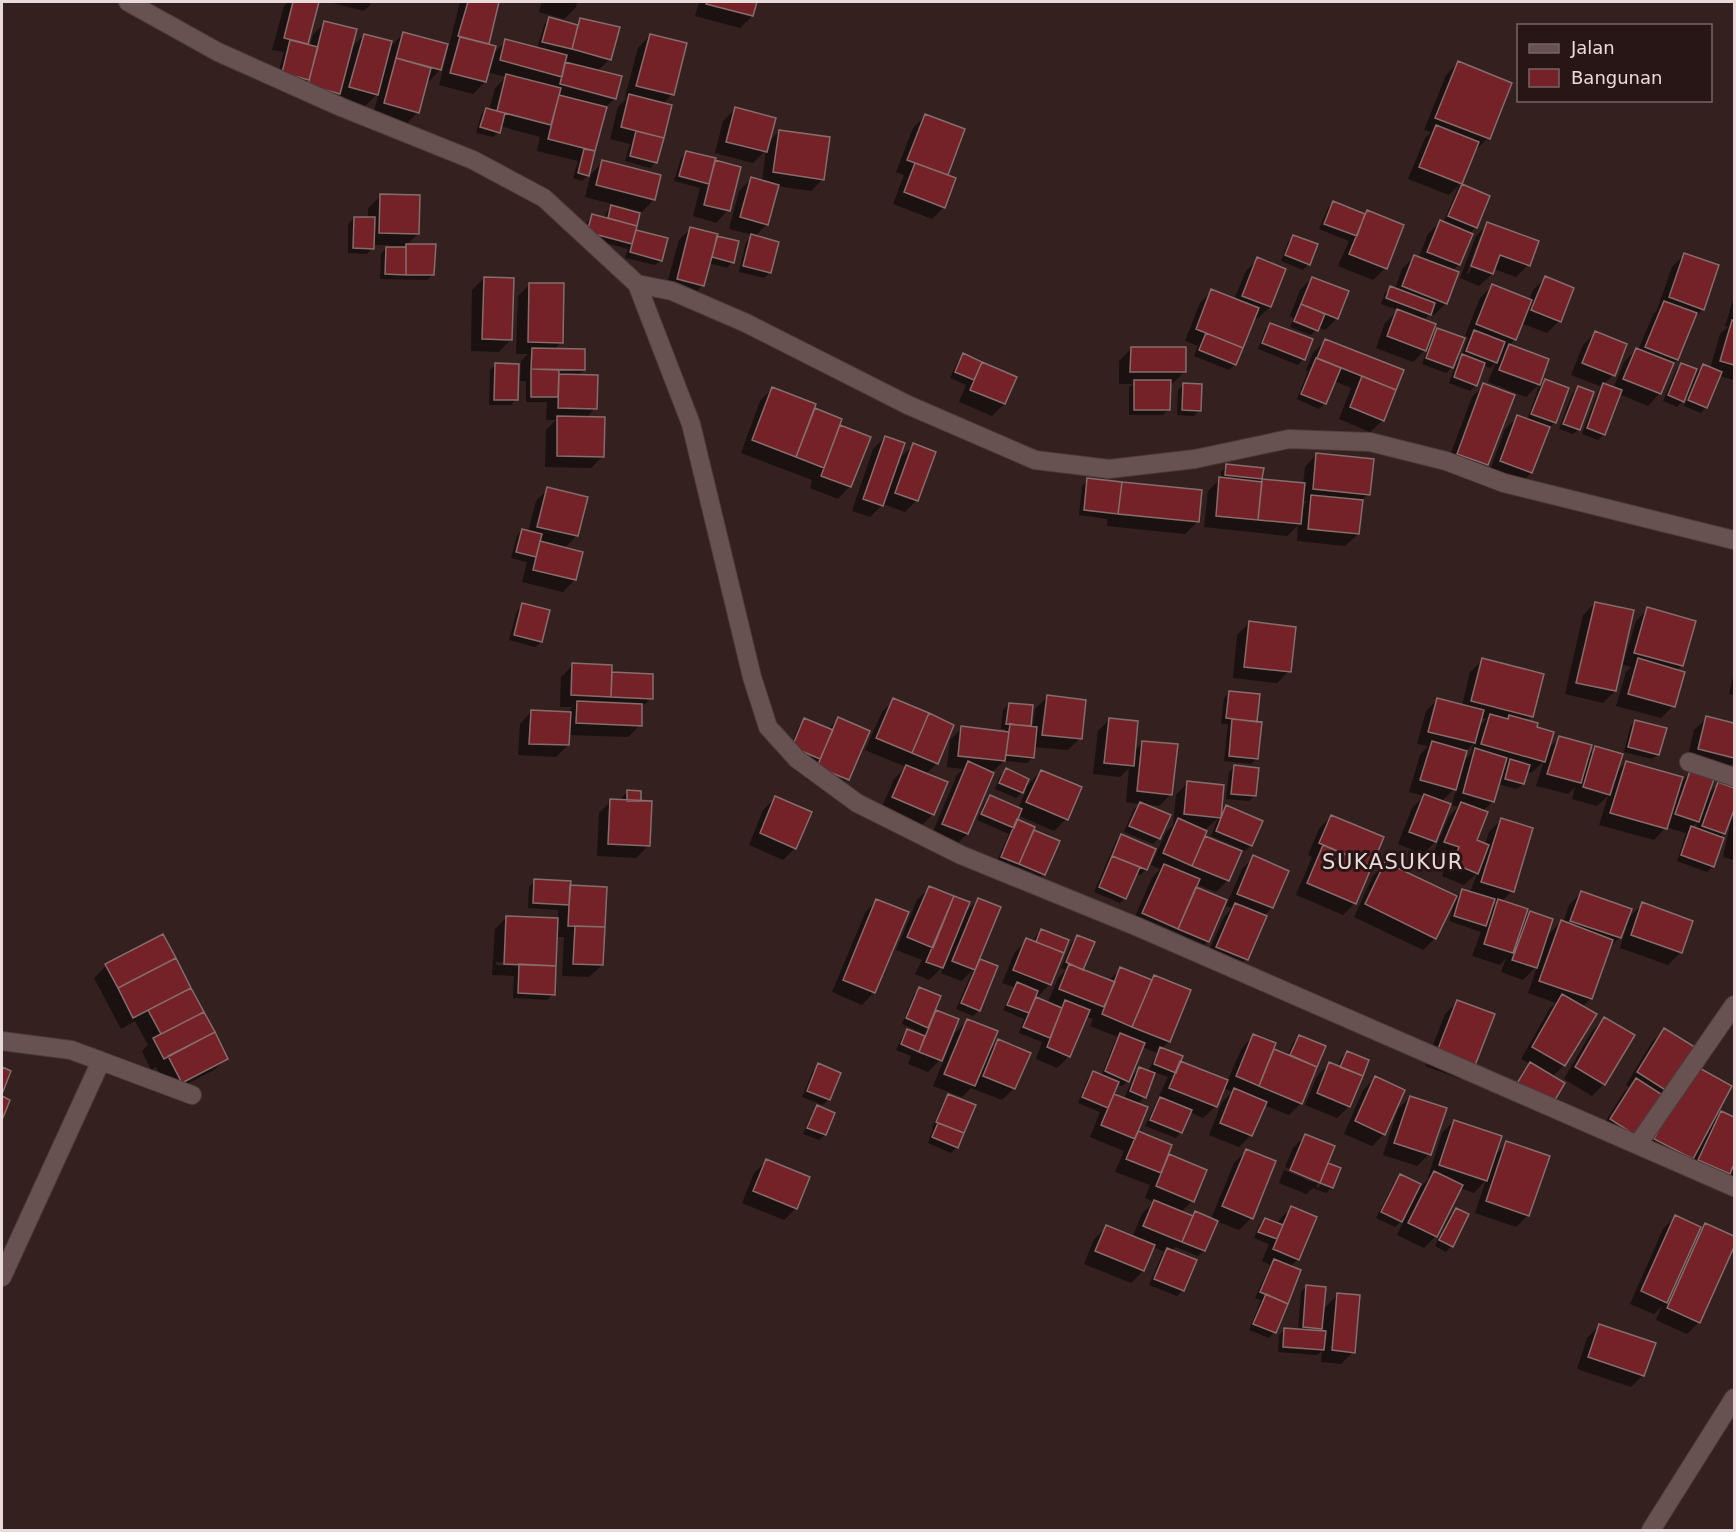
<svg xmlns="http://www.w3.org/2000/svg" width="1736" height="1532" font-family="'DejaVu Sans',sans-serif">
<rect width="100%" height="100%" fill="#33201f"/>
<path fill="#0007" fill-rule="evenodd" d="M288,2H318L307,43L305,45L310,46L313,35L325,22L350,49L364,35L389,48L403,34L449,46L460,2H498L487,45L492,55L506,41L537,49L544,25L549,19L575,26L581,19L610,59L597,71L615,98L605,108L588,175L582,181L573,178L578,161L537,151L540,137L500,126L499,132L493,137L476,133L481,115L486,109L489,110L495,88L506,77L487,72L485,82L473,94L439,85L448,49L446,48L440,70L428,82L426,81L418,112L406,124L373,115L379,92L365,106L338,99L340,91L327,105L277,78L284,52L272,50L284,6Z
M329,2H371L370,5L364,11Z
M542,2H577L576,7L564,19L539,12Z
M699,2H756L752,16L740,28L695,16Z
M650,35L672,94L663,104L670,106L656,162L650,168L625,161L630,144L610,139L618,107L627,98L625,97L638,48Z
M1458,63L1488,138L1476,150L1474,149L1461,183L1449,195L1408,179L1425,138L1431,132L1424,130L1446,75Z
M735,109L767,144L779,131L823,179L811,191L777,186L767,224L754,237L769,273L764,278L739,272L746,242L753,235L729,229L739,191L751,179L762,181L766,150L753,163L715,153L723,121Z
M925,116L963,130L946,176L944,207L932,219L893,204L904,175L896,172L913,128Z
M686,152L714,160L728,210L716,223L693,216L700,188L674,181L681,158Z
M603,162L654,199L642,212L585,197L591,174Z
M1459,185L1488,197L1476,227L1469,234L1459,264L1452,271L1446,303L1434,315L1430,314L1423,321L1429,338L1438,330L1452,366L1461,358L1468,337L1465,336L1480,298L1492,286L1529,301L1533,290L1545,278L1559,321L1547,333L1521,323L1515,339L1509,345L1548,359L1538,385L1526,397L1488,382L1496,362L1490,368L1483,365L1476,385L1470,391L1449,383L1457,362L1446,373L1422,364L1428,347L1413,362L1376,348L1385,323L1398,310L1381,304L1385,293L1391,288L1395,289L1402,269L1414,257L1418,259L1428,234L1440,222L1443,223Z
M381,196L418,234L406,245L433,274L427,280L380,279L381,254L389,245H372V248L367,254L348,253V224L354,218L368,219V208Z
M1333,203L1364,215L1368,212L1402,226L1385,268L1373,280L1338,266L1349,241L1319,229L1328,208Z
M611,207L638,214L634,231L666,239L661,260L655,265L625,258L628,249L583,237L587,222L593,216L604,219L606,213Z
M1488,224L1528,265L1516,277L1494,269L1492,274L1479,286L1460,278L1476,236ZM1480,236H1484L1469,274L1467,273Z
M691,228L732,262L727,268L709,263L703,285L691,297L665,291L679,240Z
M1294,236L1309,264L1303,270L1281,261L1288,242Z
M1684,255L1703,309L1693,319L1677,360L1671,365L1660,393L1648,406L1619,394L1604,434L1598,440L1582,434L1598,391L1602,387L1571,375L1583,345L1595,333L1613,375L1603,385L1613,389L1624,362L1636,350H1638L1653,315L1657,310L1672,267Z
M1258,259L1284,270L1270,307L1257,319L1254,317L1235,364L1229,370L1194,356L1198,346L1185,341L1200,303L1212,291L1234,300L1246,271Z
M484,278L511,339L499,352L471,351L472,290Z
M1312,278L1337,318L1325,330L1318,327L1316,330V328L1293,319L1294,318L1290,316L1300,290Z
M530,284L561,342L554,350L584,370L577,376L595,408L586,418L603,456L591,468L545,467L546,430L556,420H546L547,402H526V381H520L521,361L528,354H516L518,296Z
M1734,297V380L1719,376L1706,407L1701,413L1684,406L1688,396L1677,407L1663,401L1676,370L1681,364L1692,377L1703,366L1710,369L1720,334L1728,327L1725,326Z
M1292,322L1315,331L1311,335L1290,327Z
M1271,324L1303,359L1298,365L1258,349L1265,330Z
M1325,341L1402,371L1383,420L1370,432L1339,419L1351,388L1334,381L1325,403L1319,409L1297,399L1308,371L1306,370L1313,353Z
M1131,349L1184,372L1172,384H1169V409L1163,415H1129V387L1133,384H1119V361Z
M964,355L1015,377L1004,404L992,416L959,402L966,385L950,378L958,361Z
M496,365L516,399L511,405H489L490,370Z
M1545,380L1555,422L1549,428L1531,473L1519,485L1489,473L1505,429L1518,417L1527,420L1539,386Z
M1184,384L1199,410L1194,416L1177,415L1178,390Z
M1484,385L1487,464L1475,476L1446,466L1472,397Z
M1578,388L1579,429L1573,434L1559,429L1572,394Z
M772,389L813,409L840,419L838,426L869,438L850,486L838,499L810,488L812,480L741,453L760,401Z
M885,437L896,464L899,465L901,457L914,445L917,500L905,512L883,504L870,517L852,511L873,449Z
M1317,454L1368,494L1361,501L1358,534L1345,546L1297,541L1298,525L1287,536L1204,527L1208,491L1221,478V472L1227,466L1262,470L1261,480L1303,485L1305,467ZM1302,501H1307L1301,507Z
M1088,480L1197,522L1185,534L1107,526V519L1079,515L1082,486Z
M548,489L576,536L564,549L575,579L563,592L522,582L527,562L511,558L517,536L522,530L528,532L536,501Z
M1595,603L1621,663L1623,664L1636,621L1648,609L1694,622L1681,666L1676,671L1673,706L1661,718L1616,706L1626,672L1631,667L1621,664L1615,691L1603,703L1565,694L1583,615Z
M523,605L541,642L535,647L509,640L517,611Z
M1249,623L1289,671L1277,683L1233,678L1237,635Z
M1483,660L1532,716L1527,721L1535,728L1547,750L1559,738L1587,756L1595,748L1616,773L1626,762L1679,785L1690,773L1706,796L1718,784L1734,789V805L1724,833L1720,838L1713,866L1707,872L1677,861L1686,833L1666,827L1654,840L1599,825L1608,796L1597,806L1572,799L1575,787L1568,794L1536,786L1544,761L1531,773L1526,772L1523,784L1517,789L1498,784L1493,801L1482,812L1475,841L1485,845L1489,832L1501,820L1512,891L1501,902L1522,920L1530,912L1545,938L1561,922L1563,923L1569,905L1581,893L1620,937L1608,949L1590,999L1582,1007L1564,1065L1552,1077L1512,1091L1524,1070L1530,1064L1521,1059L1550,1008L1556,1003L1528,993L1538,964L1523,980L1501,972L1506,958L1500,965L1472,956L1481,932L1449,921L1456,899L1454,898L1435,938L1423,950L1354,917L1373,876L1385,864L1456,897L1462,891L1470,893L1477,873L1464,885L1442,876L1448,860L1433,854L1449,816L1458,807L1452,805L1457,786L1441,802L1435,842L1423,854L1398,844L1412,808L1424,796L1409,792L1420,755L1428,746L1417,744L1426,711L1438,699L1462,706L1470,672ZM1480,718L1486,719L1478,728ZM1474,743L1470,755L1461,764L1465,752ZM1698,821L1695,829H1690ZM1494,901L1498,902L1490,910Z
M573,665L610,676L613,673L651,698L645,704H641L640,725L628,737L569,735L568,745L556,757L518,755L520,724L532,711L567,713L573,707H560L561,677Z
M1734,672V695L1729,694Z
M1230,692L1255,723L1257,758L1251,764L1224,761L1228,724H1221L1224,698Z
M1047,697L1080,738L1068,750L1034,747L1032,758L1027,763L1004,761L991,773L967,834L955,846L931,836L957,775L963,769L947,767L950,740L962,728L1005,733V729H1001L1003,710L1009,704L1031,706L1029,728H1033L1035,709Z
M894,700L937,763L925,775L933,814L921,826L881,809L894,779L906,767L865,750L882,712Z
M1707,718L1734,725V762L1726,770L1687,760L1694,730Z
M838,719L847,779L835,791L806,779L813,763L788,752L799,726L805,720L828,730Z
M1110,719L1134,751L1143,742L1171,794L1159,806L1144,804L1159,838L1153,844L1124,832L1134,809L1140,804L1126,802L1129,768L1120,777L1093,774L1098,731Z
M1635,721L1658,754L1652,759L1624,752L1630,727Z
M1235,766L1254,796L1249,801L1226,799L1229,772Z
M1006,770L1024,789L1041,771L1066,819L1054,831L1017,815L1015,820L1032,831L1058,842L1044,874L1038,880L996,863L1009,834L977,820L984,803L990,797L1018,809L1027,788L1016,798L995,789L1000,776Z
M1188,782L1220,814L1227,807L1251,845L1245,851L1211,836L1218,818L1206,829L1203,837L1240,852L1228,880L1216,892L1196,884L1194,888L1208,941L1196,953L1131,925L1152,878L1160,869L1151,865L1166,832L1173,825L1176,795Z
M628,792L648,846L636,858L597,856L599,813L611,801H622V797Z
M775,798L795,848L783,860L749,845L763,810Z
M1734,813V860L1723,857L1732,815Z
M1331,816L1382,838L1355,903L1343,915L1296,895L1312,857L1308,855L1319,829Z
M1121,836L1154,850L1146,870L1140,875L1135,873L1125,898L1120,903L1094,892L1116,841Z
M1254,857L1272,908L1263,916L1265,917L1246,959L1234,971L1205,959L1224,917L1232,908L1226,906L1242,869Z
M535,881L569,882L602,965L589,977L562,976L564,937H556L553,994L547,1000L513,998L514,976L492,975L495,929L507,917L558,919V910L528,908L529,887ZM496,962L522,963L519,966L496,965Z
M929,888L963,915L979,899L975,966L980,961L979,1010L973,1016L956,1009L973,970L961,981L941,973L944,965L929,980L915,974L922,960L896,950L917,900Z
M877,900L874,992L862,1005L832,992L865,913Z
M1643,904L1691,922L1680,953L1668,965L1620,948L1630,916Z
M1041,931L1050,984L1035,999L1047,1004L1058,978L1066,970L1061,968L1072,942L1077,937L1081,970L1108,981L1121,969L1150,981L1154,977L1169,1041L1161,1049L1179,1062L1227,1082L1242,1048L1254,1035L1272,1050L1288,1056L1293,1042L1299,1036L1324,1046L1301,1103L1289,1115L1264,1105L1251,1135L1239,1147L1209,1135L1222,1102L1233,1092L1223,1088L1216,1106L1203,1118L1190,1112L1181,1132L1176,1138L1145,1126L1168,1077L1154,1072L1144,1097L1137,1105L1136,1132L1167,1154L1205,1170L1192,1201L1181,1212L1191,1217L1195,1213L1211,1219L1234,1163L1246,1151L1251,1218L1239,1230L1216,1221L1204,1250L1198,1256L1175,1247L1171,1251L1183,1290L1177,1296L1149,1285L1162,1255L1165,1252L1153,1247L1143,1271L1131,1283L1084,1264L1094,1239L1107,1227L1132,1238L1142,1214L1154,1202L1145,1198L1150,1185L1115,1172L1124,1151L1090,1137L1100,1112L1078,1103L1088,1078L1094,1073L1101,1076L1115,1041L1118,1037L1090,1026L1093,1019L1085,1016L1069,1056L1057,1068L1036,1059L1042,1042L1019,1033L1024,1019L1003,1010L1014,987L1002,983L1015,952L1027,940L1033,942L1036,936ZM1142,1047L1157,1053L1148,1072L1140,1069L1134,1074L1124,1099L1112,1095L1116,1084L1122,1086L1128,1081Z
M106,966L226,1058L214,1070L169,1093L156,1067L151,1070L142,1051L148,1045L135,1021L121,1029L94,978Z
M920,989L931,1016L936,1011L940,1060L928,1072L908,1064L911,1056L896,1050L902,1037L907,1031L919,1036L920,1032L902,1024L914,994Z
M1457,1002L1473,1067L1461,1079L1425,1066L1445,1014Z
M1604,1019V1084L1592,1096L1564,1079L1592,1031Z
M967,1021L987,1053L999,1041L1014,1088L1002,1100L971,1088L962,1097L933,1086L955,1033Z
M1664,1030L1696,1050L1637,1136L1599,1132L1624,1092L1629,1087L1626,1085L1652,1042Z
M1347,1053L1349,1106L1337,1118L1305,1105L1317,1076L1329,1064L1338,1067L1341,1058Z
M819,1065L839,1074L828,1100L823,1105L802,1097L813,1071Z
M1375,1078L1384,1134L1372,1146L1344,1134L1363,1090Z
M1682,1079L1713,1121L1721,1112L1734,1118V1197L1687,1172L1695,1156L1680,1171L1643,1151Z
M948,1096L974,1106L957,1147L951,1153L928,1143L933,1128H932L943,1102Z
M1410,1097L1429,1154L1417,1166L1383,1155L1398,1109Z
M817,1107L825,1135L819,1140L803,1134L812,1113Z
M1454,1121L1494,1156L1507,1143L1528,1215L1516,1227L1475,1213L1486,1180L1474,1193L1460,1188L1436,1236L1424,1248L1397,1235L1406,1216L1395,1227L1376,1218L1395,1181L1400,1176L1422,1186L1429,1178L1428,1177L1442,1133Z
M1305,1136L1333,1147L1316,1187L1319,1188L1327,1169L1332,1187L1326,1193L1313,1188L1306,1194L1279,1183L1284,1170L1315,1183V1179L1285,1167L1293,1148Z
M766,1161L796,1208L784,1220L742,1203L754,1173Z
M1291,1208L1298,1259L1290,1267L1274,1332L1269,1338L1249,1330L1261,1300L1255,1298L1270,1265L1262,1261L1269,1244L1254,1238L1259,1225L1265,1219L1277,1224L1279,1220Z
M1456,1210L1467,1215L1451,1246L1446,1252L1435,1246L1450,1215Z
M1675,1217L1701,1229L1705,1225L1734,1238V1244L1699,1322L1687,1334L1656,1320L1662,1306L1654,1314L1630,1304L1663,1229Z
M1307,1286L1323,1310L1337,1295L1353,1352L1341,1364L1321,1362L1322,1351L1317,1355L1278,1352L1279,1335L1285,1329L1298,1330L1301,1292ZM1324,1326L1323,1332H1317Z
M1599,1326L1643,1375L1631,1387L1577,1369L1587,1338Z"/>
<path fill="#752128" stroke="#856d6c" stroke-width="1.5" d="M293,2H319L308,44L284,38Z
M468,2H499L489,44L458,36Z
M707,2H757L753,16L706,4Z
M549,17L578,25L572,49L542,42Z
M580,18L620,27L611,60L572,49Z
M324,21L357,29L340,94L308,85Z
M403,32L448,44L441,70L396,58Z
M364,34L392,41L378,95L349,87Z
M650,34L687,43L674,95L636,86Z
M460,37L496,46L486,82L450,73Z
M505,39L567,55L562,77L500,60Z
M290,40L318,47L309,80L282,73Z
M396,58L431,68L419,113L384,103Z
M1458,61L1512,83L1490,139L1435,118Z
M565,62L622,76L616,99L560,84Z
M506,74L561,88L551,125L497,111Z
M629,94L672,105L664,138L621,127Z
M559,95L607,107L595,151L548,139Z
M735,107L776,118L767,152L726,142Z
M486,108L505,113L500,133L480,127Z
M925,114L965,129L948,175L907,160Z
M1436,125L1479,142L1462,184L1419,167Z
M779,130L830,137L824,180L773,172Z
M636,131L664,138L657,163L630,156Z
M584,149L595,151L589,176L578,173Z
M686,151L716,158L709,184L679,176Z
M602,160L661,175L655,200L596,185Z
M715,160L741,167L730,211L704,205Z
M915,163L956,178L945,208L904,192Z
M751,177L779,185L768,225L740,217Z
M1462,184L1490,196L1477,228L1448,216Z
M380,194L420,195L419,234L379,233Z
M1333,201L1365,214L1357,236L1324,224Z
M611,205L640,213L637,226L608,218Z
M1367,210L1404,225L1387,269L1349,254Z
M592,214L637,226L632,244L587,232Z
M354,217H375L374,249L353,248Z
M1440,220L1473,234L1460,265L1427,252Z
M1487,222L1539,241L1530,266L1500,255L1493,274L1471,266Z
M690,227L718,234L704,286L677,279Z
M636,230L668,238L662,261L630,252Z
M751,234L779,242L771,273L743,266Z
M1293,235L1318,244L1310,265L1285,255Z
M717,236L739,241L734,263L712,257Z
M406,244H436L434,275H406Z
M386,247H406V275L385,274Z
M1684,253L1719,265L1704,310L1669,297Z
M1414,255L1459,272L1447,304L1402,286Z
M1257,257L1286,269L1271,307L1242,296Z
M1545,276L1574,288L1561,322L1531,310Z
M484,277L514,278L512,340L482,339Z
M1312,277L1349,291L1338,319L1301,304Z
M529,283H564L563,343L528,342Z
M1492,284L1532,300L1516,340L1476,324Z
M1390,286L1435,303L1431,315L1386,298Z
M1211,289L1259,308L1243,348L1196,329Z
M1664,301L1697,313L1678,360L1645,347Z
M1301,304L1325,314L1318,331L1294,321Z
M1397,309L1436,324L1426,351L1387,336Z
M1732,320L1734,321V365L1720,361Z
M1270,323L1313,339L1305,360L1262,343Z
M1437,328L1465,338L1453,368L1426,358Z
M1474,330L1505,342L1497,363L1466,351Z
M1595,331L1627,344L1615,376L1582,363Z
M1206,333L1243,348L1236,365L1199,350Z
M1325,339L1404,370L1396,390L1317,358Z
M1509,344L1549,359L1540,385L1499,370Z
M1131,347H1186V372H1130Z
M532,348L585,349V370L531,369Z
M1636,348L1674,363L1661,394L1623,379Z
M963,353L982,362L974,380L955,372Z
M1462,354L1485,363L1477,386L1454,377Z
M1316,358L1341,368L1326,404L1301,394Z
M982,362L1017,377L1005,404L970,390Z
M495,363L519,364L518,400H494Z
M1681,363L1697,369L1684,402L1668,395Z
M1703,364L1722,372L1707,408L1688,400Z
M531,369L559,370L558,397H531Z
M559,374L598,375L597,409L558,408Z
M1362,376L1396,390L1384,421L1350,407Z
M1545,379L1569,388L1556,423L1531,414Z
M1134,380H1171L1170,410H1134Z
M1183,383L1202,384L1201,411L1182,410Z
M1483,383L1515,395L1488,465L1457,454Z
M1603,383L1622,390L1605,435L1587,428Z
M1578,386L1594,392L1580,430L1563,424Z
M772,387L816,404L796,457L752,440Z
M815,408L842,419L824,468L796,457Z
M1517,415L1550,427L1532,473L1500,461Z
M557,416L605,417L604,457L557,456Z
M840,425L871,437L851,487L821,476Z
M885,436L905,443L883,506L863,499Z
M913,443L936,452L918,501L895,493Z
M1316,453L1374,459L1370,495L1313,489Z
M1226,464L1264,468L1262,479L1225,475Z
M1219,477L1262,482L1258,520L1216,516Z
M1087,478L1122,482L1118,514L1084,510Z
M1262,479L1305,483L1301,524L1258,520Z
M1122,482L1202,490L1199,522L1118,514Z
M547,487L588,497L578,536L537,527Z
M1311,495L1363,500L1359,534L1308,529Z
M522,529L542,534L536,557L516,552Z
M540,541L583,552L576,580L533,570Z
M1595,602L1634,610L1616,691L1576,683Z
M522,603L550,610L542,642L514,635Z
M1647,607L1696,621L1683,666L1634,653Z
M1249,621L1296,627L1291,672L1244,667Z
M1482,658L1544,674L1533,717L1471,701Z
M1638,658L1685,672L1675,707L1628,694Z
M572,663L612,665L611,697L571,695Z
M612,672L653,674V699L611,697Z
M1229,691L1260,694L1257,722L1226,718Z
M1047,695L1086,700L1082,739L1042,735Z
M893,698L929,713L912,753L876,738Z
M1437,698L1484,710L1475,743L1428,732Z
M577,701L642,704V726L576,723Z
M1009,703L1033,705L1031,726L1006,724Z
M531,710L571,712L569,745L529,744Z
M929,713L954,725L938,764L912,753Z
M1490,714L1508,719L1509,715L1538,723L1537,727L1554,732L1545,762L1481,744Z
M1706,716L1734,723V758L1698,749Z
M838,717L870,731L849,780L817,767Z
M804,718L833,730L820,759L792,747Z
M1109,718L1138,721L1134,766L1104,763Z
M1232,719L1262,722L1258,759L1229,756Z
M1635,720L1667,728L1659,755L1628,747Z
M1010,724L1037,727L1034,758L1006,755Z
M961,726L1009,732L1005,761L958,756Z
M1559,736L1592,745L1581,783L1547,774Z
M1142,741L1178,744L1172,795L1137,791Z
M1432,741L1467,751L1456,790L1420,780Z
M1595,746L1623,754L1610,795L1583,787Z
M1475,748L1507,758L1494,802L1463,793Z
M1510,759L1530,765L1524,784L1505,779Z
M968,761L994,773L968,834L942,824Z
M1626,761L1683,777L1667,829L1610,813Z
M906,765L948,782L934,815L892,797Z
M1234,765L1259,768L1256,796L1231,794Z
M1006,768L1029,779L1023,793L999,783Z
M1041,770L1082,787L1068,820L1026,802Z
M1690,771L1714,779L1699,822L1675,814Z
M1187,781L1224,785L1221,818L1184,814Z
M1718,782L1734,788V810L1725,834L1702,826Z
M627,790L641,791V801H627Z
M1424,794L1451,804L1436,842L1409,832Z
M990,795L1022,809L1014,828L981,814Z
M775,796L812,812L796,849L760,833Z
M610,799L652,801L650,846L608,844Z
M1140,802L1171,815L1160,839L1129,826Z
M1461,802L1488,812L1477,840L1489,845L1478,874L1453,863L1459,847L1444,842Z
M1226,805L1263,821L1252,846L1216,831Z
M1331,815L1384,837L1372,866L1319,843Z
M1178,818L1207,831L1192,866L1163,853Z
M1501,818L1533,828L1514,892L1481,882Z
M1017,819L1035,827L1019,864L1001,857Z
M1691,826L1724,838L1714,867L1681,855Z
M1034,830L1060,841L1045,875L1019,864Z
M1121,834L1156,849L1147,870L1112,856Z
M1205,836L1242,851L1229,881L1192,866Z
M1323,845L1372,866L1356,904L1307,883Z
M1253,855L1289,871L1273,908L1237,894Z
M1112,856L1140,867L1126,899L1099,887Z
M1385,862L1457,896L1436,939L1365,904Z
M1164,864L1200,879L1178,929L1142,913Z
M534,879L571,881L569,905L533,903Z
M570,885L607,887L605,927L568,926Z
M929,886L954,896L933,948L907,937Z
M1196,887L1227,900L1209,942L1178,929Z
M1462,889L1495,899L1486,926L1454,916Z
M1581,891L1632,909L1621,938L1570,921Z
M954,896L970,902L943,968L926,962Z
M978,898L1001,907L975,970L952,961Z
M876,899L909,912L875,993L843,980Z
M1498,899L1528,909L1513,953L1484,944Z
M1642,902L1693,921L1682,953L1631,935Z
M1235,903L1267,916L1248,960L1216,947Z
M1530,911L1553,919L1537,968L1512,960Z
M506,916L558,918L556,966L504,964Z
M1561,920L1613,940L1592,999L1539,981Z
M575,926L605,927L603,965L573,964Z
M1041,929L1069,940L1064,953L1036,942Z
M163,934L176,958L118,988L105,964Z
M1077,935L1095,942L1083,970L1066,962Z
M1026,938L1064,953L1051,985L1013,970Z
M176,958L191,988L133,1018L118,988Z
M980,959L998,966L980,1011L961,1003Z
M519,964L556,966L555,995L518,993Z
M1069,964L1115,982L1104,1007L1059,989Z
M1120,967L1152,980L1132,1027L1102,1014Z
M1154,975L1191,990L1170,1042L1132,1027Z
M1017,982L1038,991L1029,1013L1007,1005Z
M919,987L941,996L928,1028L906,1018Z
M191,988L204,1012L161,1034L148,1010Z
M1562,994L1597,1014L1565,1066L1532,1047Z
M1036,997L1062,1008L1050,1038L1023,1027Z
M1065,1000L1090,1010L1070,1057L1047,1047Z
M1457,1000L1495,1014L1474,1068L1436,1054Z
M936,1010L959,1019L942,1061L919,1052Z
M204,1012L215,1032L164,1059L153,1038Z
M1604,1017L1635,1035L1605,1085L1575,1067Z
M967,1019L998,1031L975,1086L944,1074Z
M1664,1028L1698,1049L1670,1093L1637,1072Z
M907,1029L925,1036L919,1052L901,1044Z
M215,1032L228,1059L182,1083L168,1056Z
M1120,1033L1145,1043L1129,1082L1105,1071Z
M1253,1034L1276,1043L1259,1086L1236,1076Z
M1299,1035L1326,1046L1317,1067L1290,1055Z
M998,1039L1031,1053L1015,1089L983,1076Z
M1160,1047L1183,1056L1176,1073L1154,1064Z
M1274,1049L1317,1067L1302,1104L1259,1086Z
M1347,1051L1369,1060L1363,1076L1340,1067Z
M1180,1061L1228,1080L1217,1107L1169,1088Z
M1329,1062L1363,1076L1350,1107L1317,1093Z
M1530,1062L1565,1083L1552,1105L1516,1085Z
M818,1063L841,1073L830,1100L807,1091Z
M1694,1065L1732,1086L1693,1159L1654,1139Z
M2,1067L11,1071L2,1094Z
M1139,1067L1155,1073L1146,1098L1130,1091Z
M1093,1071L1119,1082L1108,1108L1082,1097Z
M1375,1076L1405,1090L1385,1135L1355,1121Z
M1636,1078L1664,1096L1638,1137L1610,1119Z
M1234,1088L1267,1102L1252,1136L1220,1123Z
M948,1094L976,1105L964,1133L936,1122Z
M1114,1094L1148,1107L1135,1139L1101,1125Z
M2,1096L10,1100L2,1120Z
M1410,1096L1447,1108L1431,1155L1394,1143Z
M1160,1097L1192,1110L1182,1133L1150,1120Z
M817,1105L835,1113L826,1135L807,1128Z
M1721,1111L1734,1117V1164L1730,1174L1698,1160Z
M1454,1120L1502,1136L1487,1181L1439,1165Z
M938,1123L964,1133L958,1148L932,1137Z
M1138,1131L1172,1145L1161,1173L1126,1159Z
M1305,1134L1335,1146L1320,1183L1290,1170Z
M1506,1141L1550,1156L1529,1216L1486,1201Z
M1246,1149L1276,1161L1253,1219L1222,1206Z
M1169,1154L1207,1170L1194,1202L1156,1186Z
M766,1159L810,1177L797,1209L753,1191Z
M1328,1163L1341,1168L1333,1188L1320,1183Z
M1434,1171L1463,1185L1437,1237L1408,1223Z
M1400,1174L1421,1184L1402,1222L1381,1212Z
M1154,1200L1193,1216L1182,1242L1143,1226Z
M1291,1206L1317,1217L1299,1260L1273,1249Z
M1456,1208L1469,1214L1453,1247L1439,1240Z
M1195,1211L1218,1221L1205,1251L1182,1242Z
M1675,1215L1701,1227L1667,1303L1641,1291Z
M1265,1218L1283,1225L1277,1239L1258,1232Z
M1705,1223L1734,1236V1247L1700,1323L1667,1308Z
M1106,1225L1155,1245L1144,1271L1095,1251Z
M1167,1248L1197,1260L1184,1291L1154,1279Z
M1274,1259L1301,1270L1288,1304L1260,1292Z
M1306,1285L1326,1287L1322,1329L1303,1327Z
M1337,1293L1360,1295L1355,1353L1332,1350Z
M1266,1294L1288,1304L1276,1333L1253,1324Z
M1599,1324L1656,1343L1644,1376L1588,1357Z
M1284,1328L1326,1331L1324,1350L1283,1347Z"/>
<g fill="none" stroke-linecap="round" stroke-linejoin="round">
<g stroke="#4c3b3b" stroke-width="20">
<path id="minor" d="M128,2L218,52L341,107L473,160L544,198L637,284L691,424L752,677L768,727L797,759L857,803L961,855L1138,927L1734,1187
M637,284L672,291L746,323L908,405L1035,460L1109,469L1195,459L1289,439L1370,442L1446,461L1504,483L1734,540
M1689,762L1734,777
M2,1041L71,1050L101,1061L2,1277
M101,1061L192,1095
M1638,1144L1734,1005
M1651,1530L1734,1398"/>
</g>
<use href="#minor" stroke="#685151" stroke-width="18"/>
</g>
<g text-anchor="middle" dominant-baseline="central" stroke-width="6" stroke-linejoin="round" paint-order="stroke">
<g font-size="21" letter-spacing="1.5" fill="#e9dbdb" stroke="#281616">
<text x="1393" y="862">SUKASUKUR</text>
</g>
</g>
<rect width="1736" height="1532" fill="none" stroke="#e9dbdb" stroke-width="6"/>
<rect x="1517" y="24" width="195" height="78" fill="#281616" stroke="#756565" stroke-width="1.5"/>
<rect x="1529" y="44" width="30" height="9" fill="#685151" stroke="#756565" stroke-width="1.5"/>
<text x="1571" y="54" font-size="18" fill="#e9dbdb">Jalan</text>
<rect x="1529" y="69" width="30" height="18" fill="#752128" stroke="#756565" stroke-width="1.5"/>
<text x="1571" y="84" font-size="18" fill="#e9dbdb">Bangunan</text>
</svg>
